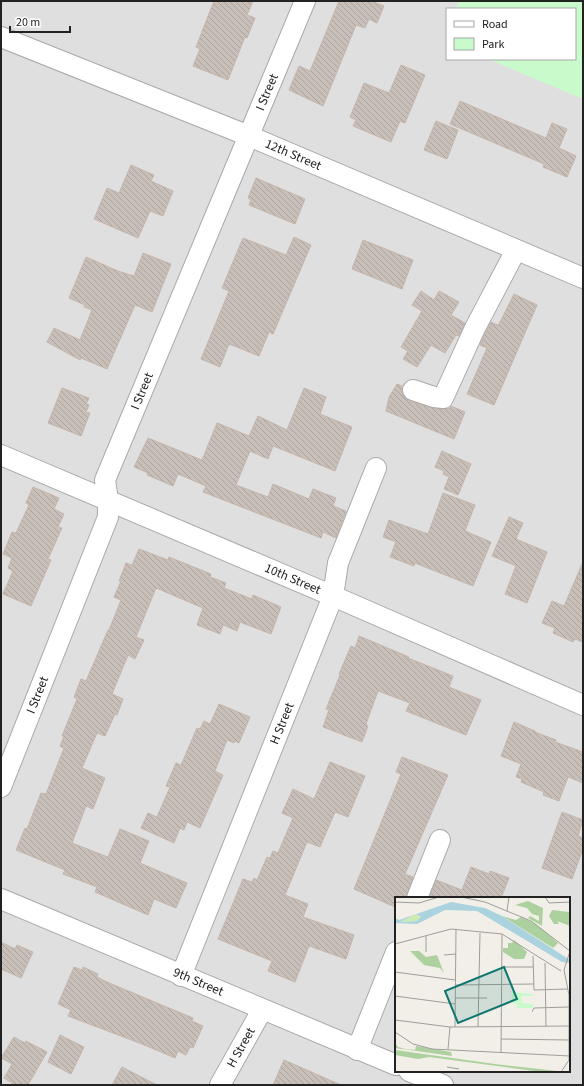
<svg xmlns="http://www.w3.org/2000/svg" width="584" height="1086" font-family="'Source Sans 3',sans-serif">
<defs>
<pattern id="building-back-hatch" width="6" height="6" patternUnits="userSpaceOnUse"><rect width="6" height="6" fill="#c7bfb8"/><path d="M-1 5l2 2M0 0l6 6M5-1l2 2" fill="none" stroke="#aba49e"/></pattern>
</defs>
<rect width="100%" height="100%" fill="#f2efe9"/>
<path fill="#e0dfdf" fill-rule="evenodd" d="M1,1H583V1085H1ZM447,9H575V59H447ZM396,898H569V1071H396Z"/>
<path fill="#c8facc" d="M459,1H583V99L488,59H575V9H456Z"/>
<path fill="url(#building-back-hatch)" stroke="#c4b6ab" d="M214,1H253L247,15L255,18L247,38L245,37L228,80L193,66L200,49L196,47Z
M339,1H371L384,6L377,23L369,19L365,28L356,25L323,106L289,90L299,66L310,71Z
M401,65L425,75L405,123L400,121L391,142L353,126L356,120L350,117L364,83L389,93Z
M460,101L546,138L552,123L567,129L559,148L576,156L567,177L543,167L544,164L450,124Z
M436,121L458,130L447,159L424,150Z
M131,165L154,175L151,181L173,191L163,216L150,211L138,238L94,219L107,188L119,193Z
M256,178L305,199L295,224L249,205L251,200L248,198Z
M294,237L311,245L273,334L269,332L259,356L229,344L220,367L201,359L229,291L222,288L243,238L286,255Z
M363,240L413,260L402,289L352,269Z
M143,253L171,264L152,312L135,305L107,369L81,358L80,360L47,342L54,328L80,340L92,310L84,307L85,305L69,298L86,257L118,271L134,276Z
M421,291L434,300L439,291L459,302L451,315L465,323L459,336L456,335L445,353L431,345L417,367L403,359L408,351L401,347L422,311L412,305Z
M514,294L537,305L494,405L467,394L487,348L480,345L485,333L491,322L497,325L499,324Z
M397,384L402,386V393L405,398L409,401L433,408L442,409L450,408L451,406L465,412L454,439L386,411L389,397Z
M62,388L89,398L86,404L89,405L86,412L90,413L81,436L48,423Z
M304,388L326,397L320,414L352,427L335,471L273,446L268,459L250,451L236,485L268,497L273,484L309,499L313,489L336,498L333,506L346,511L336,538L323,532L321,538L203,492L206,486L178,474L173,486L147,475L148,473L134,467L148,438L202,460L217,423L249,436L258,416L287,430Z
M442,451L471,464L458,495L444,489L449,477L443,474L444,471L435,467Z
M33,487L59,498L54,509L64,514L58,527L62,528L48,559L51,560L31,606L3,594L13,571L8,568L12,558L3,554L12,532L16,533L29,505L26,503Z
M443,493L475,505L465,531L491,542L473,586L415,563L414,566L390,557L396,542L383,537L389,520L428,534Z
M509,517L523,523L516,539L547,552L527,603L505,594L516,566L492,556Z
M139,549L168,560L169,557L211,574L210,577L226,583L224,588L252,599L253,595L281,607L271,634L240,622L237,631L223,625L220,634L197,625L203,608L156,588L136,637L144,640L135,659L128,655L112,694L123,699L117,715L115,714L105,736L97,733L82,768L105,778L93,809L86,806L72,843L108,857L120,829L149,841L140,863L187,883L176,908L154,899L148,915L95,892L97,887L63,874L65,870L16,850L25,828L27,829L41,793L46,794L64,748L60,746L64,736H62L77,699L74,697L81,679L86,681L108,630H109L121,600L114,597L121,581H119L126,563L132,565Z
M583,562V642L575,639L573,642L553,633L555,628L542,623L552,601L564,606Z
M359,636L409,657L408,658L453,676L449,687L481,700L466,735L406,711L410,703L378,691L366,724L368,726L362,742L323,727L329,710L326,709L340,675L339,674L351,646L355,648Z
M219,704L250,717L239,743L235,741L234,743L227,740L215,771L223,775L200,828L187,822L184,830L180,828L174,843L141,828L148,813L157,817L170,787L166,786L176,763L181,765L197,728L200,729L204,721L210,724Z
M514,722L535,731V732L556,740L555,742L583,752V783L568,777L559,801L543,795L544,792L521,782L522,779L516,777L521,764L501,756Z
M402,757L448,775L405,874L413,877L406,898H396L395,907L354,889L401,774L396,772Z
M330,762L365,776L348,817L335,812L320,847L307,842L285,895L308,904L303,917L354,935L346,959L309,946L295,982L268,971L272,961L218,939L243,879L252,882L254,878L257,880L267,857L270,858L273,851L278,853L293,818L282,813L293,789L314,799Z
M562,812L583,820L578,836L583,838V849L572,879L542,868Z
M471,867L489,874L490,871L509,878L501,898H429L436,880L462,890Z
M1,942L15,949L17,945L33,952L21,978L1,969Z
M74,967L82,970L83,967L98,974L97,977L107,982L193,1018L192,1021L203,1026L193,1048L190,1047L186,1055L178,1051L175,1058L142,1044L68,1016L71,1010L58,1004Z
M60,1035L84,1047L71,1074L48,1062Z
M14,1037L25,1043L26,1041L47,1052L28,1085H15L4,1078L12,1064L1,1058Z
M284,1060L341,1085H273Z
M122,1067L157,1085H112Z"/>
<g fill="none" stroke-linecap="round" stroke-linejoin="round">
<g stroke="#a9a9a9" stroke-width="22">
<g id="minor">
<path id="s1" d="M1,37L249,136L583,278"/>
<path d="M413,390L434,397L443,398L475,328L516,250"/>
<path id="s2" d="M1,455L333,596L583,705"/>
<path id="s3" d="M1,787L108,517V500L105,480L305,1"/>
<path d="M417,898L440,840"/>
<path id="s4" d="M1,899L396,1065"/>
<path id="s5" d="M181,976L333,596L338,563L376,468"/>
<path d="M357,1050L396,952"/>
<path d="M409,1071L443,1085"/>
<path id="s6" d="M220,1085L262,1010"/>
</g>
</g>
<use href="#minor" stroke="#fff" stroke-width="20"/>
</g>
<g text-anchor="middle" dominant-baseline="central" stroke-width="4" stroke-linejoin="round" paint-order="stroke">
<g font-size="13" fill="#222" stroke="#fff">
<text stroke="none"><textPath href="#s3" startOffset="748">I Street</textPath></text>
<text stroke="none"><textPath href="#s1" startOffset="315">12th Street</textPath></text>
<text stroke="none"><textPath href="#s3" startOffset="424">I Street</textPath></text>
<text stroke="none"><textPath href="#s2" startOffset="317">10th Street</textPath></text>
<text stroke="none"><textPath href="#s3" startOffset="99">I Street</textPath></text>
<text stroke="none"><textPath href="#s5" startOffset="272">H Street</textPath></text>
<text stroke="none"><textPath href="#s4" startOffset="214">9th Street</textPath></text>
<text stroke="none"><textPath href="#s6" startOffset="43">H Street</textPath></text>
</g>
</g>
<g transform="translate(395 897)">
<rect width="175" height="175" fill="#f2efe9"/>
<path d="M21,17L26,21L22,24L5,25Z" fill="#cdebb0"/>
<path d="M133,4L148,11L147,29L133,21L135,19L144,24V19L137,17L132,11L120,8ZM157,13L174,15L175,29L162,24L164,27H159L154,19ZM107,19L121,23L126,20L141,27L163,46L158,51ZM119,43L132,55L129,62H119L108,55V51H113V46H117ZM15,54H24L31,60L42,58L49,76L45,71L29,68ZM0,146L3,150L10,152L20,153L21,149L56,155L57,159L0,151ZM0,153L100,167L162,174L147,175L34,160L23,162L0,158Z" fill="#add19e"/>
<path d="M117,95L138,97V99H127V106L138,107V111H122V107L116,106Z" fill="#c8facc"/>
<path d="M56,5L90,11L107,19L175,63V66L167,65L82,14L50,13L22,27L0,26V21L4,23ZM21,17L26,20L22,24L5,25Z" fill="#aad3df" fill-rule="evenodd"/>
<path fill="none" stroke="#9f9d99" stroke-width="1" d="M66,0L90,5L136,24L175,54M150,0L154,6L175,5M0,5L24,6L44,0M112,14L114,0M0,47L56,32L107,37L166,74M31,55V39M49,58L61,57M138,59L139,93L173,92M150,66L151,129M107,70H138M0,75L60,83M60,88L139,87M0,99L60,107M60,101H92M137,115L139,111L174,110M0,123L55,130L174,129M60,130L61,32M83,130L85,36M0,135L18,147L37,152L175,159M106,142L174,143M53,152L55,130M106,156L107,37M52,170L64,172M166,175L174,163V98L169,73L175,54"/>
<path fill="#0f766e" fill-opacity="0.15" stroke="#0f766e" stroke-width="2" d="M109,70L122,102L63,126L50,94Z"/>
<rect width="175" height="175" fill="none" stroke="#222" stroke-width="2"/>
</g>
<rect width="584" height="1086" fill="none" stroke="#222222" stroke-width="4"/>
<rect x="446" y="8" width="130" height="52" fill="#ffffff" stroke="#a7a7a7"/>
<rect x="454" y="21" width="20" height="6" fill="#ffffff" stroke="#a7a7a7"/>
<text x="482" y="28" font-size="12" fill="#222222">Road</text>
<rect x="454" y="38" width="20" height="12" fill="#c8facc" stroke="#a7a7a7"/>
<text x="482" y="48" font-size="12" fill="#222222">Park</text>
<path d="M10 26v6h60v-6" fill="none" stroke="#222222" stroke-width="2"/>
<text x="16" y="26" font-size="12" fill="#222222" stroke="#ffffff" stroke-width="3" paint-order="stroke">20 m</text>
</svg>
